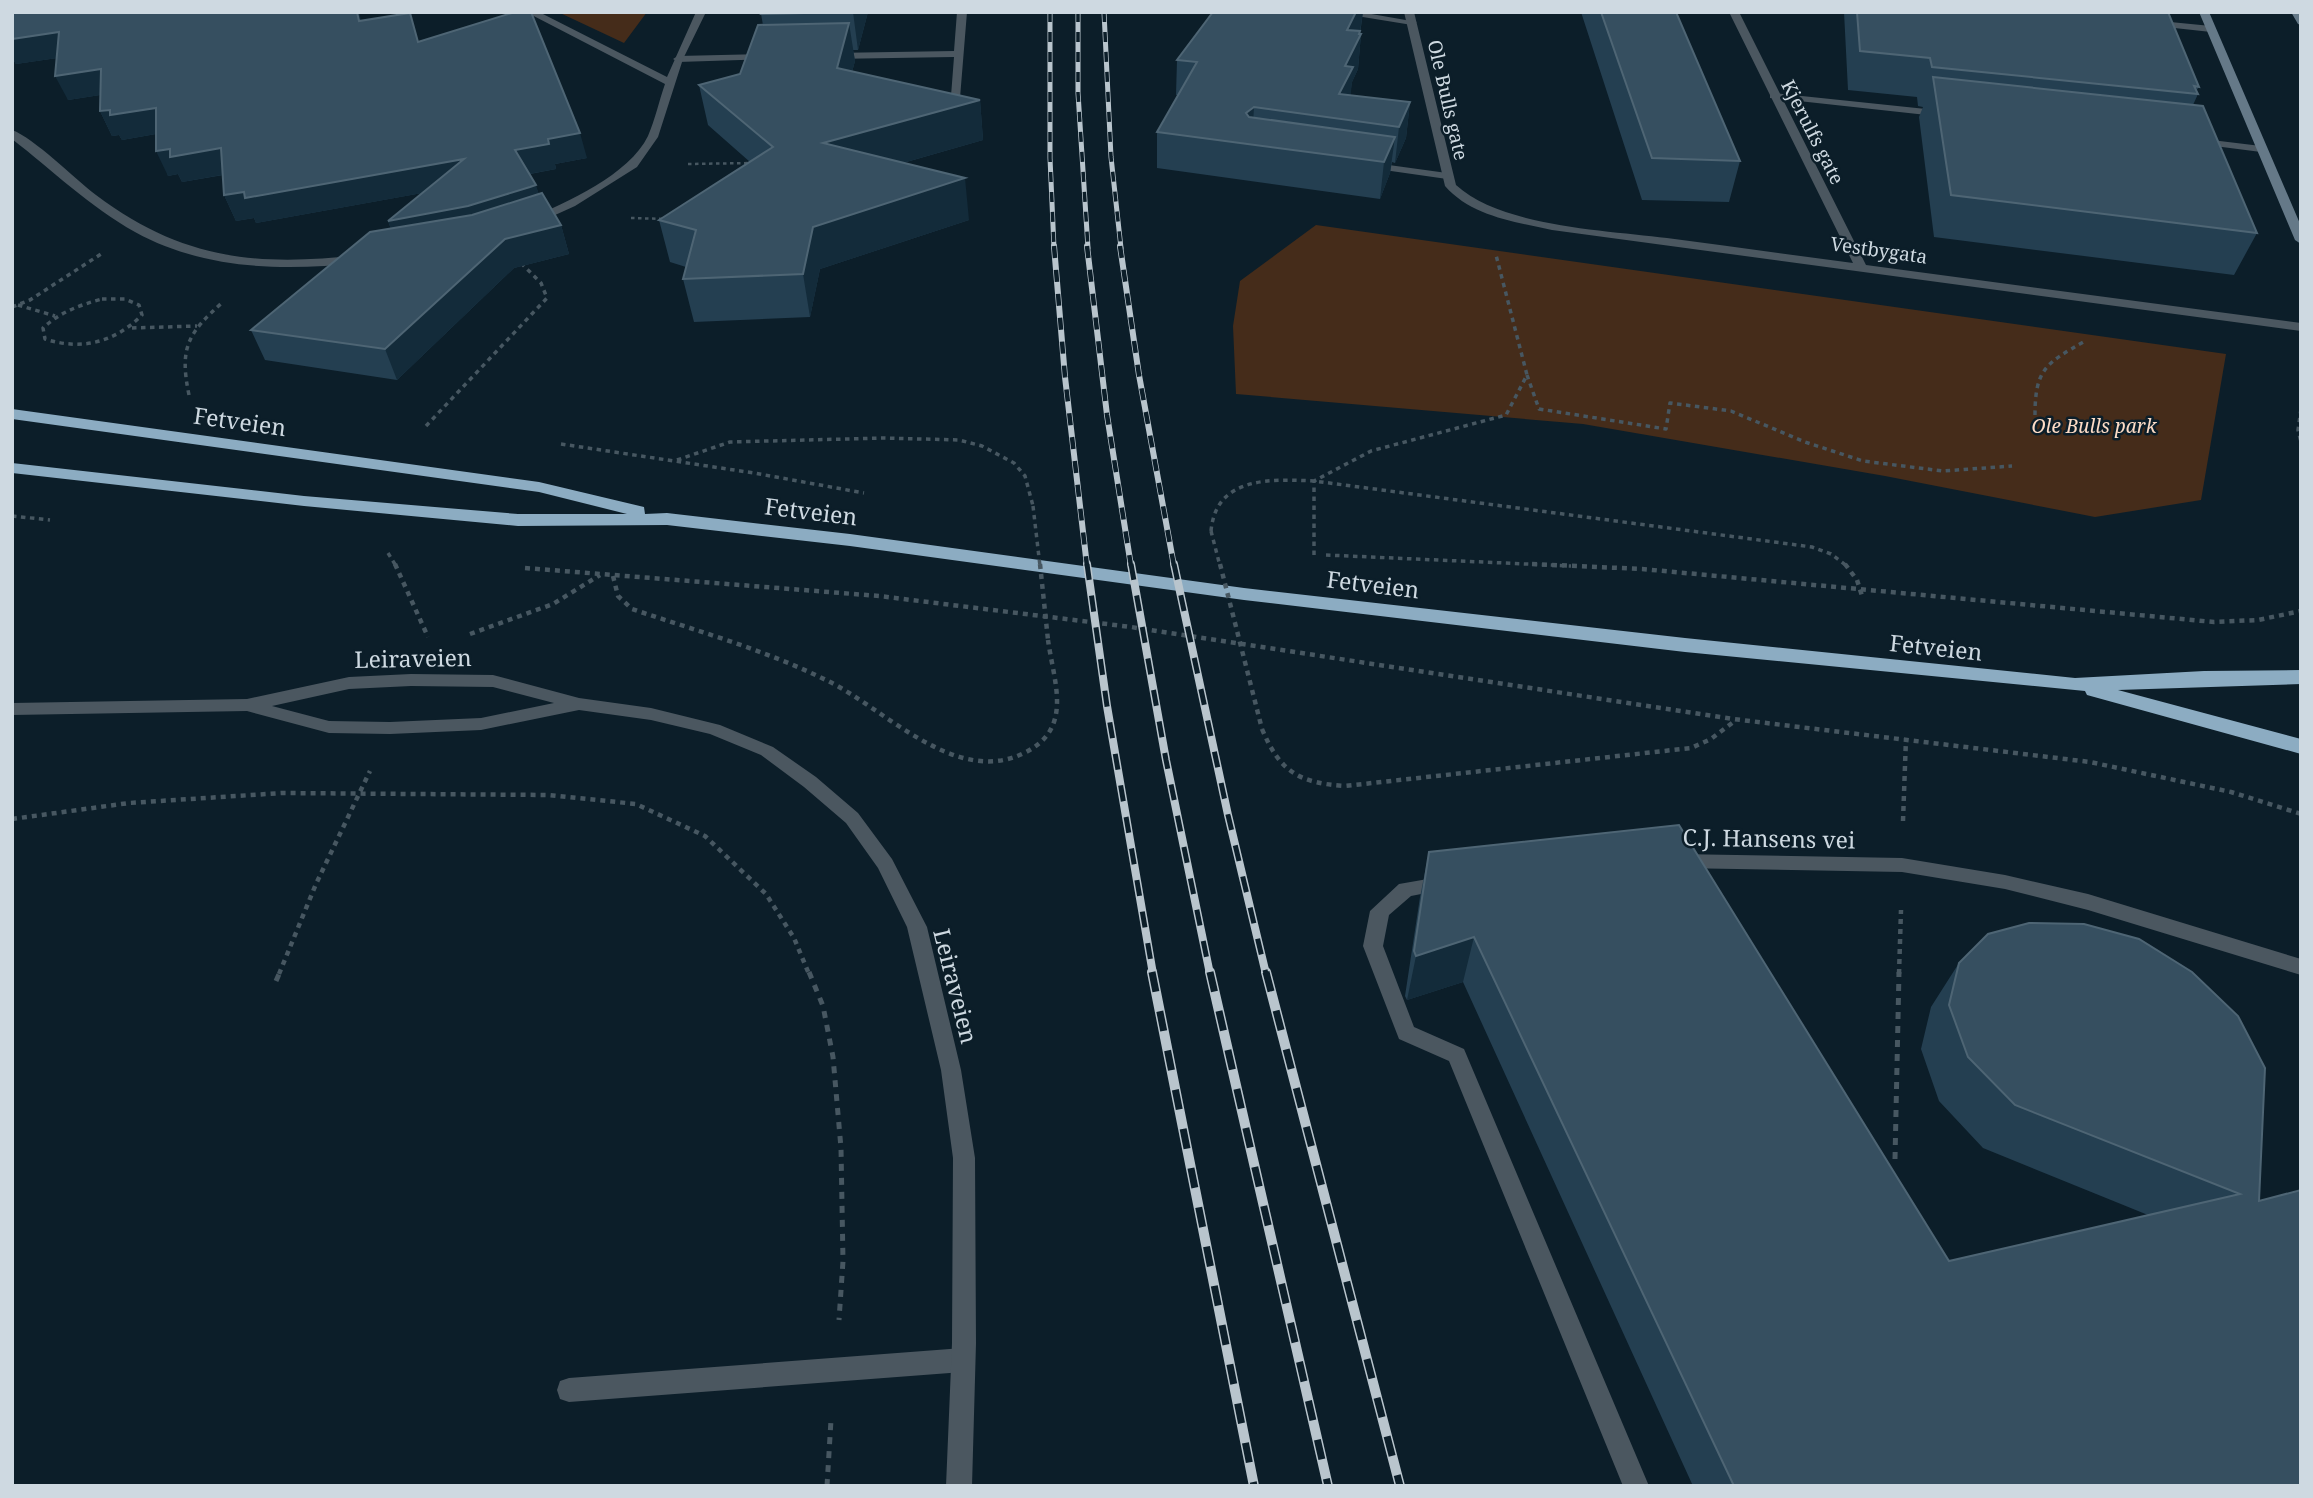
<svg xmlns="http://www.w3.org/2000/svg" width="2313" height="1498" font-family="'Noto Serif',serif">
<rect width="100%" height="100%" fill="#0c1e29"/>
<path fill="#452c1a" d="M558,12H647L624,43Z
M1316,225L2226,354L2201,500L2095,517L1885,476L1583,424L1236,394L1233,326L1240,281Z"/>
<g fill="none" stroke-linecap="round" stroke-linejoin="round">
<path stroke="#475761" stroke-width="2.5" stroke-dasharray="3.5 3.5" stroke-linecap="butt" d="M688,164L753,163
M631,218L667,219"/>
<path stroke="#475761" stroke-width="3.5" stroke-dasharray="4.5 4.5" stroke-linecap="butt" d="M102,299H125L139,305L142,315C115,342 82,351 45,339L43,328C60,312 80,305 102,299Z
M18,305L55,316
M12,307L30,300L101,254
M132,328L197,326
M1527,375L1539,409L1666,429L1670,403L1731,411L1805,442L1863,461L1943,471L2012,466
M189,395C179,347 188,333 224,301
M2301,409L2298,430L2301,442
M2035,415C2035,368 2047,363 2085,341
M426,426L547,298L541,283L520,262
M561,444L754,473L864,493
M677,460L730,442L884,438L959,440L982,446L1014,463L1025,476L1033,506
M12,516L50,520
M1211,531C1216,476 1271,479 1314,481L1812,547L1831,554L1847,566
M388,553L396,566
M1314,555V481L1371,451L1506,415L1527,375L1496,255
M1326,555L1571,566"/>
<path stroke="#475761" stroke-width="4.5" stroke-dasharray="5 5" stroke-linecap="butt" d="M395,564L428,637
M1532,564L1642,569L2214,622L2258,620L2301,611
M1845,564L1857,580L1863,599
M525,568L879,596L1131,627L1733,719L2090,762L2231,792L2301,814
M613,576L618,596L632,609C697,631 766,650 828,681C885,709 956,787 1024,753C1074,729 1054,683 1048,640
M470,634L553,604L600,575
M1262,729C1280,772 1299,783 1345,786L1691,748L1711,739L1736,720
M12,819L129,803L282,793L549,795L636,804L705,836L766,894L794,938L809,974
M1903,821L1906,738
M279,974L316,884L370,771
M1899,974L1901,910"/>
<path stroke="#475761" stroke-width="5" stroke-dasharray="7 7" stroke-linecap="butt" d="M809,972L823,1006L833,1057L841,1148L843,1261L839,1320
M276,981L280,972
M1895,1159L1899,972
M827,1486L831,1420"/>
<path fill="#4b5760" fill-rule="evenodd" d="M957,12H967L960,98L951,96L954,57L832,59L827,56L832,53L954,51Z
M1332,12H1360L1417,22L1412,25Z
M2150,20L2211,26L2216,29L2211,32L2147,25V21Z
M769,54L773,55V59L678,62L673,59L678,56Z
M1774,93L1945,111L1950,114L1945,117L1770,98V94Z
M2195,138L2261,146L2267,149L2261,152L2191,143V139Z
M1367,162L1447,173L1453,176L1447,179L1363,167L1361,165Z
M1678,854L1902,858L2005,875L2088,894L2301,959V975L2088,910L2005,889L1902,872L1678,868L1671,866L1669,861L1671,856Z
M1445,876L1452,878L1454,883L1452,888L1411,896L1389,915L1383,946L1414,1027L1464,1049L1649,1486H1623L1449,1061L1399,1039L1363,946L1370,911L1399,884Z
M963,1348L972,1352L975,1360L972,1368L963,1372L569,1402L560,1399L557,1390L560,1381L569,1378Z"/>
<path fill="#4b5760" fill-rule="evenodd" d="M526,12H539L667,77L696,12H706L683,59L658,137L637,167L575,206L533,225L527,221L529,219C567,202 629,175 648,136C655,120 659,101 665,84Z
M1404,12H1414L1456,185C1502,227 1606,230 1667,238C1729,246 1791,255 1853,263L1729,12H1739L1866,265L2301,323V331L1552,230C1515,222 1471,216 1445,186Z
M12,130C34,138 75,179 96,195C181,259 256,267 359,255L365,259L359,263C283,271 204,270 135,232C90,207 52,170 12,139Z
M411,674L493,675L579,698L651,708L720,725L773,747L816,777L858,813L892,859L927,927L961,1070L975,1158L976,1343L972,1486H946L952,1343L953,1158L941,1070L907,927L878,868L846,823L804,787L761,755L710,734L651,720L579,710L481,730L390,734L329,733L247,711L12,715V703L247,699L349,677ZM411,686L493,687L554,703L481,718L390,722L329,721L272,706L349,689Z"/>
<path fill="#657988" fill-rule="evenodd" d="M2199,12H2209L2301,226V244L2295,240Z
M2291,12H2301V25L2298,24Z"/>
<path fill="#8cacc2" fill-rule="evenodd" d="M12,409L539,482L644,507L645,514L667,513L850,534L1244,588L1685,638L2075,678L2204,671L2301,670V684L2118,690L2301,739V754L2087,695L2085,691L1685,652L1244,600L850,546L667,525L518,526L304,506L12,473V463L304,496L518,514H627L539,492L12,419Z"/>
<g stroke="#b9c5cd" stroke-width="5">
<path id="rail-far3" d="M1050,12V158L1054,248
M1078,12V93L1088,248
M1104,12L1111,157L1121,248"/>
</g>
<g stroke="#b9c5cd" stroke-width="6">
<path id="rail-far2" d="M1054,246L1065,377L1087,566
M1087,246L1107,415L1131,566
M1120,246L1139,375L1174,566"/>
</g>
<g stroke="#b9c5cd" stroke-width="8">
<path id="rail-far1" d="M1087,564L1107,706L1153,974
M1131,564L1166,760L1210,974
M1174,564L1228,815L1266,974"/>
</g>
<g stroke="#b9c5cd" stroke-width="10">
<path id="rail" d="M1152,972L1254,1486
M1210,972L1328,1486
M1266,972L1400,1486"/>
</g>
<use href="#rail-far3" stroke="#0c1e29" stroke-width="3.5" stroke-dasharray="10" stroke-linecap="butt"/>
<use href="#rail-far2" stroke="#0c1e29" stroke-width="4.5" stroke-dasharray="12" stroke-linecap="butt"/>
<use href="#rail-far1" stroke="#0c1e29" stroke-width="5" stroke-dasharray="16" stroke-linecap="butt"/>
<use href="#rail" stroke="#0c1e29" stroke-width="7" stroke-dasharray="20" stroke-linecap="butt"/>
<path stroke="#475761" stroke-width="3.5" stroke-dasharray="4.5 4.5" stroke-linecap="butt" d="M1033,506L1040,566
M1211,531L1220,566"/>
<path stroke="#475761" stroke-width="4.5" stroke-dasharray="5 5" stroke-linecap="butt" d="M1040,564L1048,640
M1220,564L1262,729"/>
</g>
<path fill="#243f51" d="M12,12L361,21L419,42L587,158L555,164L556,169L530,174L539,194L561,225L569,254L514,268L397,380L265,360L251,330L391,229L388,221L422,193L256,223L254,218L236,221L224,195L223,175L182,182L178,174L168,176L156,134L122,140L119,135L112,136L100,111V95L68,100L57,58L16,64L14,61Z
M868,12L858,50H853L855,61L852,72L980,100L983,140L903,163L969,220L820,269L810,317L694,322L683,279L686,267L670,262L659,220L750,162L708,125L699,85L740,74L763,25L761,14Z
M1213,12H1363L1360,34H1361L1358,69L1352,82L1350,95L1410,102L1406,138L1395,163L1392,162L1390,173L1380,199L1157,168V132L1178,95H1176L1177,60Z
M1581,12H1676L1740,161L1729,202L1642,200Z
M1844,12H2168L2199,87L2196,91L2198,94L2193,105L2257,233L2234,275L1934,237L1919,117L1923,107L1918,106L1917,97L1848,90Z
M1429,852L1949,1261L2148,1215L1983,1148L1939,1101L1921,1049L1931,1007L1959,963L2259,1201L2301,1486H1693L1463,982L1407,1000L1405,996L1420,897Z"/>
<path fill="#132b3a" d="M357,12H359L367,45L359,21Z
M853,12H868L858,50Z
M1356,12H1363L1359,38L1361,34L1358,69L1352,82L1350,102L1339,94L1347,30Z
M849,23L855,61L842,108L837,68Z
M59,32L71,56L16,64L14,61H12V39Z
M101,69L113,93L68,100L55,76Z
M980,100L983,140L829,184L823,143Z
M1410,102L1406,138L1395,163L1399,127Z
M1254,107L1252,142L1246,113Z
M156,108L167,132L122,140L119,135L112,136L100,111L110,110Z
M580,133L587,158L555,164L556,169L523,175L515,150L548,139Z
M1395,137L1390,173L1380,199L1384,162Z
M221,148L233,173L182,182L178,174L168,176L156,151L170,149Z
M464,159L472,184L256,223L254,218L236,221L224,195Z
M965,178L969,220L820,269L810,317L803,274L813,227Z
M536,185L544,210L398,248L388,221Z
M561,225L569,254L514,268L397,380L385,349L505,239Z
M1474,937L1463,982L1407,1000L1416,956Z"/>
<path fill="#364f60" stroke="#4e6574" stroke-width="2" d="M12,12H357L359,21L410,13L418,42L515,12H531L580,133L548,139L549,144L515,150L536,185L530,187L468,206L388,221L464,159L245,198L244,192L224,195L221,148L170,157V149L156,151V108L110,115V110L100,111L101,69L55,76L59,32L12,39Z
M762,12H847L761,14Z
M1213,12H1356L1347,30L1360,31L1359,34H1361L1345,66L1353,67L1339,94L1410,102L1399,127L1254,107L1246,113L1249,117L1395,137L1384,162L1157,132L1197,62L1177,60Z
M1601,12H1676L1740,161L1652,158Z
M1857,12H2168L2199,87L2194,86L2198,94L1932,67L1930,58L1860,51Z
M849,23L837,68L980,100L823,143L965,178L813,227L803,274L683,279L696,230L659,220L773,147L699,85L740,74L758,25Z
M1933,77L2203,106L2257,233L1951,195Z
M542,193L561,225L505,239L385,349L251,330L370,232L472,215Z
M1679,825L1949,1261L2240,1194L2015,1105L1968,1057L1949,1005L1959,963L1988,934L2029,923L2084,924L2139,939L2192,972L2238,1016L2265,1068L2259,1201L2301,1190V1486H1734L1474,937L1416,956L1414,951L1429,852Z"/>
<g text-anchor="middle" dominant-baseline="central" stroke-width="5" stroke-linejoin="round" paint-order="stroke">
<g font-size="19" fill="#ced9e1" stroke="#0c1e29">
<text transform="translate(1448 100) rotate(77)">Ole Bulls gate</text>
<text transform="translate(1813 132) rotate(63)">Kjerulfs gate</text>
<text transform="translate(1879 250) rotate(8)">Vestbygata</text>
</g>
<g font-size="19" font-style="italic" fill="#fddcc6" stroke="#0c1e29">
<text x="2094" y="426">Ole Bulls park</text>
</g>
<g font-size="23" fill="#ced9e1" stroke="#0c1e29">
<text transform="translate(240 421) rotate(8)">Fetveien</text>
<text transform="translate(811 511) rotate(7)">Fetveien</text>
<text transform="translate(1373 584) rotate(7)">Fetveien</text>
<text transform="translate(1936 647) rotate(6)">Fetveien</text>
<text transform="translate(413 658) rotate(-1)">Leiraveien</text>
<text transform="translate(1769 838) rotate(1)">C.J. Hansens vei</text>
<text transform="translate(956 986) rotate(76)">Leiraveien</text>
</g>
</g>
<rect width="2313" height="1498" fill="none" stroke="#ced9e1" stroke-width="28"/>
</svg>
